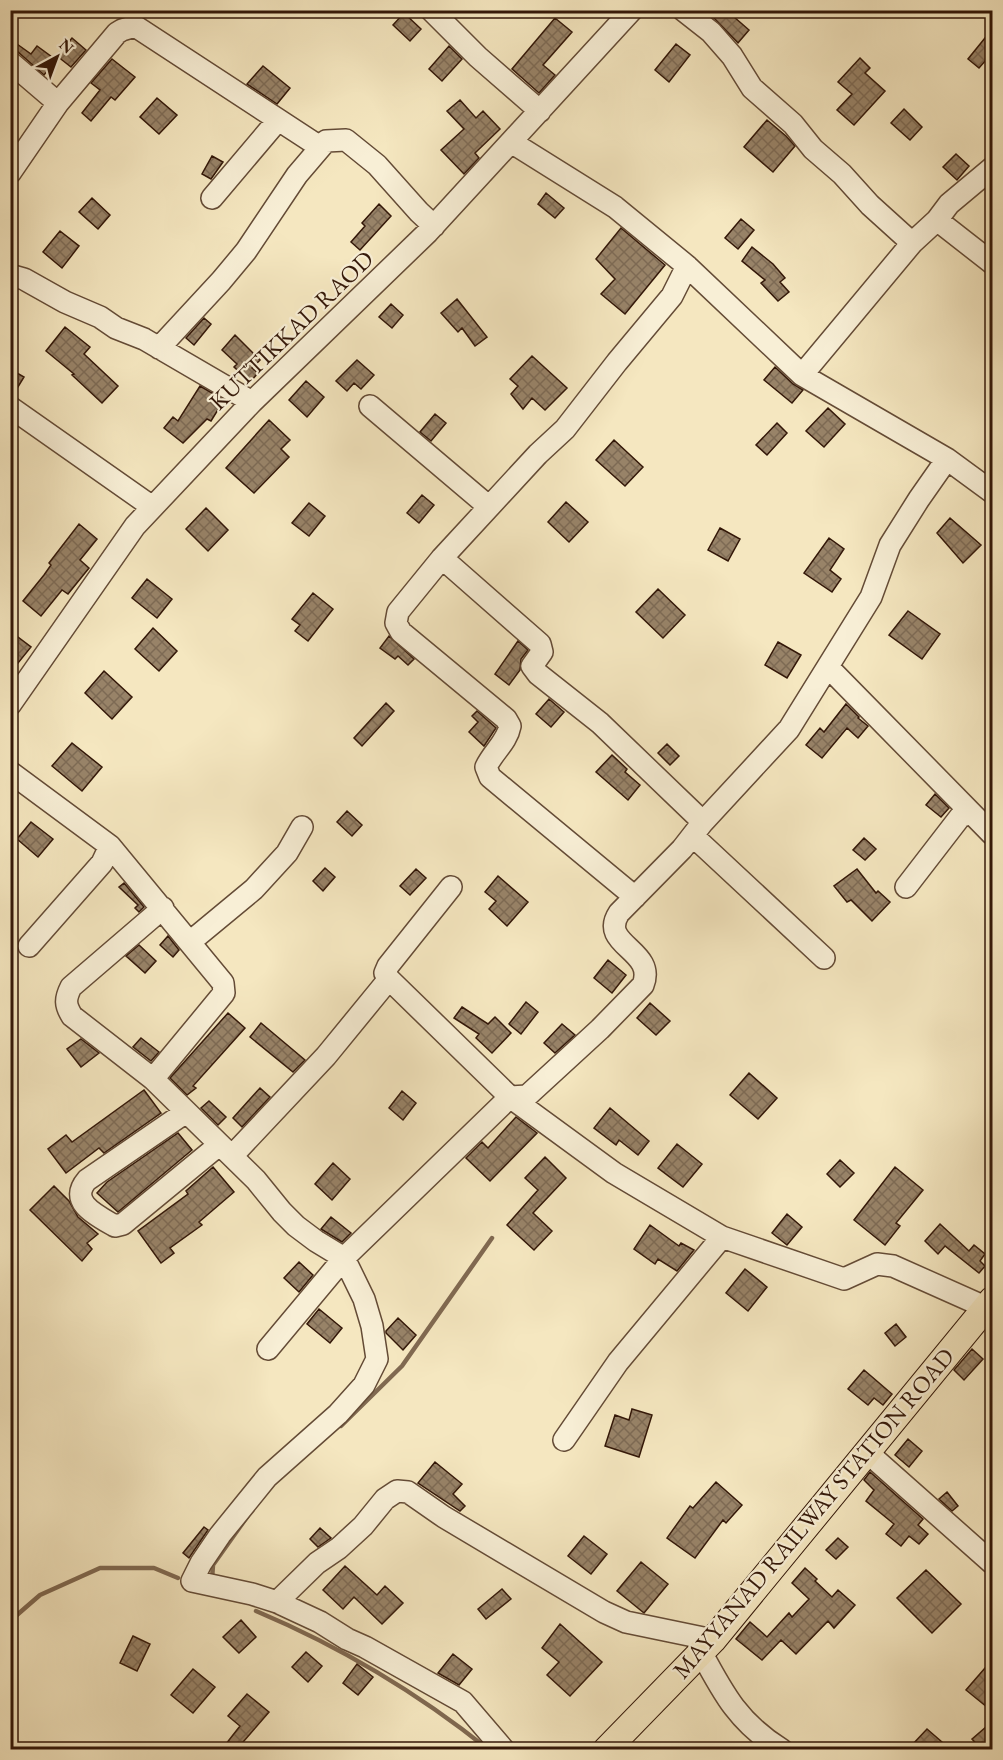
<svg xmlns="http://www.w3.org/2000/svg" width="1003" height="1760" font-family="'EB Garamond',serif">
<defs>
<pattern id="building-cross-hatch" width="8" height="8" patternUnits="userSpaceOnUse" patternTransform="scale(1.5)"><rect width="8" height="8" fill="#988368"/><path d="M0 0l8 8M0 8l8-8" fill="none" stroke="#7d6a54"/></pattern>
</defs>
<rect width="100%" height="100%" fill="#f5e7c0"/>
<filter id="stains"><feTurbulence type="fractalNoise" baseFrequency=".00333" numOctaves="4"/><feColorMatrix values="0 0 0 0 .2 0 0 0 0 .09 0 0 0 0 .02 0 0 0 .5 -.17"/></filter>
<radialGradient id="worn" r=".72"><stop offset=".6" stop-color="#630" stop-opacity="0"/><stop offset="1" stop-color="#630" stop-opacity=".3"/></radialGradient>
<g fill="none" stroke-linecap="round" stroke-linejoin="round">
<path stroke="#806951" stroke-width="4.5" d="M341,1426L402,1366L492,1238
M212,1579L213,1565L247,1517
M256,1611C339,1646 418,1693 489,1750
M10,1621L40,1595L100,1568H154L178,1578"/>
</g>
<path fill="url(#building-cross-hatch)" stroke="#331708" stroke-width="1.5" d="M717,10H726L749,30L738,43L712,16Z
M404,13L421,29L410,41L393,25Z
M555,18L572,32L543,65L555,75L539,93L512,69Z
M993,28V52L979,68L968,59Z
M72,38L86,50L71,67L57,56Z
M10,39L31,54L37,46L56,60L44,75L18,52L10,50Z
M676,44L690,55L669,82L655,70Z
M449,46L462,59L442,81L429,69Z
M860,58L870,68L865,73L885,91L854,125L837,110L852,94L838,82Z
M112,59L135,77L115,100L111,97L91,121L82,113L100,90L91,83Z
M263,66L290,88L277,104L247,84Z
M157,98L177,115L159,134L140,117Z
M460,100L476,118L483,111L500,129L475,153L479,158L464,174L441,150L464,129L447,111Z
M904,109L922,127L910,140L891,123Z
M767,120L786,136L795,146L773,172L744,147Z
M956,154L969,166L957,180L943,167Z
M212,156L223,162L211,179L202,174Z
M546,193L564,208L555,218L538,204Z
M92,198L110,215L98,229L79,212Z
M379,204L391,216L360,250L351,242L365,226L362,223Z
M741,219L754,230L738,249L725,238Z
M621,228L665,265L625,314L601,294L615,279L596,259Z
M60,231L79,246L62,268L43,252Z
M752,247L773,264L785,278L780,282L789,292L778,301L761,283L765,280L742,261Z
M457,299L487,337L475,346L462,328L458,332L441,313Z
M391,304L403,315L392,328L379,317Z
M204,318L211,324L194,345L186,338Z
M65,327L90,347L84,354L118,386L102,403L72,375L74,374L46,351Z
M235,335L260,360L252,368L258,373L250,382L234,367L237,364L222,350Z
M532,356L567,388L545,410L532,398L523,409L511,394L518,386L510,379Z
M357,360L374,375L361,389L354,383L347,391L336,381Z
M775,367L793,384L803,390L792,403L764,380Z
M10,369L24,377L13,395L10,394Z
M306,381L324,397L307,417L289,400Z
M200,386L224,400L211,421L207,419L183,443L164,428L173,417L178,421Z
M828,408L845,424L824,447L806,431Z
M435,414L446,423L431,441L420,432Z
M269,420L290,440L281,449L289,457L254,493L226,468Z
M777,423L787,433L767,455L756,445Z
M614,440L643,467L625,486L596,460Z
M422,495L434,505L419,523L407,513Z
M566,502L588,522L569,542L548,522Z
M309,503L325,516L309,536L292,523Z
M206,508L228,530L208,551L186,529Z
M950,518L981,545L963,563L937,533Z
M79,524L97,539L80,560L89,568L68,594L62,590L41,616L23,601L44,575L51,565L49,563Z
M720,528L740,539L728,561L708,550Z
M829,538L844,549L830,570L841,579L832,592L804,573Z
M147,579L172,599L157,618L132,598Z
M658,589L685,615L663,638L636,612Z
M313,593L333,609L308,641L295,631L300,625L292,619Z
M908,611L940,634L922,659L889,635Z
M153,628L177,651L159,671L135,649Z
M10,631L31,647L10,673Z
M389,636L414,659L408,665L398,656L395,659L380,648Z
M518,641L528,650L521,659L520,670L509,685L495,674Z
M778,642L801,655L787,678L765,665Z
M104,671L132,697L112,719L85,693Z
M549,699L564,712L551,727L536,714Z
M386,703L394,711L362,746L354,738Z
M846,704L859,717L858,718L868,726L858,738L847,728L822,758L806,745L820,728L824,732Z
M477,711L496,728L484,746L469,732L478,722L472,716Z
M72,743L102,767L82,791L52,766Z
M667,744L679,756L670,765L658,753Z
M612,755L627,769L625,772L640,785L628,800L596,772Z
M935,794L949,808L941,817L926,805Z
M347,811L362,825L352,836L337,822Z
M31,822L53,839L38,857L17,839Z
M864,838L876,849L865,860L853,850Z
M325,868L335,877L323,891L313,881Z
M416,869L426,878L410,895L400,886Z
M857,869L876,893L878,891L890,902L872,921L851,900L847,902L834,886Z
M498,876L528,902L507,926L489,909L496,901L485,892Z
M124,883L144,907L139,912L135,908L138,905L119,887Z
M168,936L179,950L173,957L160,945Z
M139,945L156,961L145,973L126,956Z
M608,960L626,975L612,993L594,978Z
M526,1002L538,1012L521,1034L509,1024Z
M650,1003L670,1021L656,1035L637,1018Z
M462,1007L488,1024L495,1017L511,1033L492,1053L476,1038L479,1034L454,1018Z
M228,1013L245,1028L193,1086L196,1088L187,1095L170,1078Z
M261,1023L305,1060L293,1072L250,1037Z
M562,1024L575,1035L555,1053L544,1043Z
M141,1038L159,1052L151,1061L133,1047Z
M81,1039L99,1053L81,1067L67,1049Z
M749,1073L777,1098L758,1119L730,1095Z
M260,1088L270,1097L242,1127L233,1118Z
M144,1090L161,1113L104,1153L99,1148L66,1173L48,1149L66,1135L72,1142Z
M402,1091L416,1103L403,1120L389,1108Z
M209,1101L226,1117L218,1125L201,1108Z
M610,1108L649,1141L638,1155L619,1140L616,1145L594,1128Z
M516,1117L537,1133L490,1181L466,1158L482,1142L488,1148Z
M178,1133L192,1150L118,1212L97,1193L107,1182Z
M677,1144L702,1164L683,1187L658,1168Z
M545,1157L566,1178L533,1213L552,1231L534,1250L507,1225L538,1190L525,1178Z
M840,1160L854,1173L840,1187L827,1174Z
M333,1163L350,1179L332,1200L315,1184Z
M213,1167L234,1192L199,1222L202,1225L170,1248L174,1253L161,1263L138,1231L188,1194L186,1191Z
M895,1167L923,1190L896,1223L900,1226L885,1245L854,1220Z
M54,1186L69,1201L78,1217L98,1234L87,1243L92,1249L82,1261L30,1210Z
M787,1214L802,1227L787,1245L772,1233Z
M331,1217L351,1233L342,1242L321,1229Z
M940,1224L969,1251L974,1245L985,1254L980,1261L985,1266L979,1273L945,1246L938,1254L925,1241Z
M650,1225L679,1246L681,1243L694,1250L677,1271L658,1259L655,1264L634,1249Z
M299,1262L313,1275L299,1292L284,1278Z
M745,1269L767,1287L748,1311L726,1293Z
M319,1309L342,1328L330,1343L307,1324Z
M398,1318L416,1335L403,1350L386,1333V1331Z
M896,1324L906,1337L895,1346L885,1333Z
M972,1349L983,1359L964,1380L954,1370Z
M864,1370L892,1394L883,1405L874,1398L868,1405L848,1389Z
M632,1409L652,1415L639,1457L605,1446L615,1415L629,1420Z
M908,1439L922,1451L909,1467L895,1455Z
M435,1462L462,1484L453,1494L465,1506L460,1511L418,1483Z
M870,1472L923,1519L918,1525L928,1534L919,1544L909,1536L901,1546L886,1534L894,1524L866,1501L874,1490L864,1480Z
M716,1482L742,1505L726,1523L723,1520L695,1558L667,1538L690,1506L693,1508Z
M947,1492L958,1506L952,1511L939,1499Z
M204,1527L208,1530L189,1558L183,1553Z
M320,1528L331,1538L318,1547L310,1539Z
M584,1536L607,1554L591,1574L568,1556Z
M838,1538L848,1547L836,1559L826,1550Z
M641,1562L668,1584L644,1613L617,1591Z
M345,1566L377,1595L385,1586L403,1603L382,1624L354,1597L343,1609L323,1590Z
M805,1568L817,1579L815,1581L832,1597L838,1590L855,1605L834,1628L828,1621L796,1654L781,1640L762,1660L736,1639L750,1622L767,1637L789,1613L792,1617L809,1599L792,1583Z
M926,1570L961,1604L932,1633L897,1598Z
M502,1589L511,1599L486,1619L478,1609Z
M241,1620L256,1637L239,1653L223,1637Z
M560,1624L602,1662L570,1696L547,1675L559,1662L542,1648Z
M133,1636L150,1644L137,1671L120,1663Z
M306,1652L322,1666L308,1682L292,1667Z
M453,1654L472,1669L459,1685L438,1673Z
M357,1664L373,1677L358,1695L343,1683Z
M985,1668L993,1674V1712L966,1690Z
M193,1669L215,1687L193,1713L171,1695Z
M247,1694L269,1712L237,1749H222L240,1726L228,1716Z
M993,1721V1740L981,1749L972,1739Z
M927,1729L950,1749H920L913,1744Z"/>
<g fill="none" stroke-linecap="round" stroke-linejoin="round">
<g stroke="#644b36" stroke-width="24">
<path id="minor" d="M431,10L478,57L540,111
M683,10L711,32L732,56L752,88L793,124L813,149L842,174L870,205L912,243
M10,62L58,103
M511,142L615,207L687,266L802,375L947,459L992,492
M10,173L58,103L117,33L122,30L135,26L320,147
M212,198L278,120
M937,220L992,263
M687,266L672,296L617,362L565,429L538,454L442,558L540,644L542,652L532,666L538,674L600,723L703,822
M10,275L24,279L65,302L100,317L116,328L144,339L252,402
M159,348L221,281L246,251L297,175L326,141L346,140L377,165L419,212L434,226
M802,375L912,243L937,220L949,204L992,168
M370,406L488,506
M10,407L151,506
M442,558L398,612L396,623L401,632L506,719L510,726C507,742 493,752 486,767L490,777L635,897
M828,667L992,834
M10,705L135,526L252,402L428,232L632,10
M10,772L110,846L223,983L224,993L153,1079L256,1180L282,1212L296,1226L316,1241L344,1258L364,1299L372,1326L377,1359L364,1385L338,1414L267,1477L220,1535L201,1563L192,1581L252,1594L277,1602L320,1622L347,1639L365,1647L463,1702L504,1750
M693,836L824,958
M906,887L960,817L971,813
M190,942L254,889L287,853L302,827
M29,946L102,863L110,846
M389,979L385,973L388,966L451,887
M153,1079L72,1016C65,1005 65,999 71,987L163,908
M186,1112L87,1180C68,1202 96,1215 115,1226L123,1224L219,1145
M232,1156L326,1056L389,979L510,1097L527,1096L600,1029L643,985C657,950 598,945 619,913L682,849L703,822L789,729L871,597L890,545L919,499L947,459
M268,1349L344,1258L510,1097L614,1173L722,1237L844,1279L877,1264L893,1266L985,1307
M564,1440L618,1362L722,1237
M868,1453L992,1563
M277,1602L317,1563L339,1548L363,1526L385,1499L397,1491L408,1492L444,1517L604,1612L626,1622L713,1640
M701,1652C724,1695 739,1723 782,1750"/>
</g>
<g stroke="#331708" stroke-width="28">
<path id="major" d="M606,1750L713,1640L992,1300"/>
</g>
<use href="#minor" stroke="#f8efd6" stroke-width="21"/>
<use href="#major" stroke="#f5e7c0" stroke-width="26"/>
</g>
<g text-anchor="middle" dominant-baseline="central" stroke-width="4.5" stroke-linejoin="round" paint-order="stroke">
<g font-size="24" fill="#331708" stroke="#f8efd6">
<text transform="translate(291 330) rotate(-44)">KUTTIKKAD RAOD</text>
<text transform="translate(813 1513) rotate(-50)">MAYYANAD RAILWAY STATION ROAD</text>
</g>
</g>
<rect width="1003" height="1760" fill="none" stroke="#f5e7c0" stroke-width="36"/>
<rect x="12" y="12" width="979" height="1736" fill="none" stroke="#331708" stroke-width="3"/>
<rect x="18" y="18" width="967" height="1724" fill="none" stroke="#331708" stroke-width="1.5"/>
<g transform="translate(57 57) rotate(41)" stroke="#f8efd6" stroke-width="4.5" paint-order="stroke">
<path d="M0-4.5L10 22L0 15L-10 22Z" fill="#331708"/>
<text y="-9" font-size="16" font-weight="bold" text-anchor="middle" fill="#331708">N</text>
</g>
<rect width="100%" height="100%" filter="url(#stains)"/>
<rect width="100%" height="100%" fill="url(#worn)"/>
</svg>
